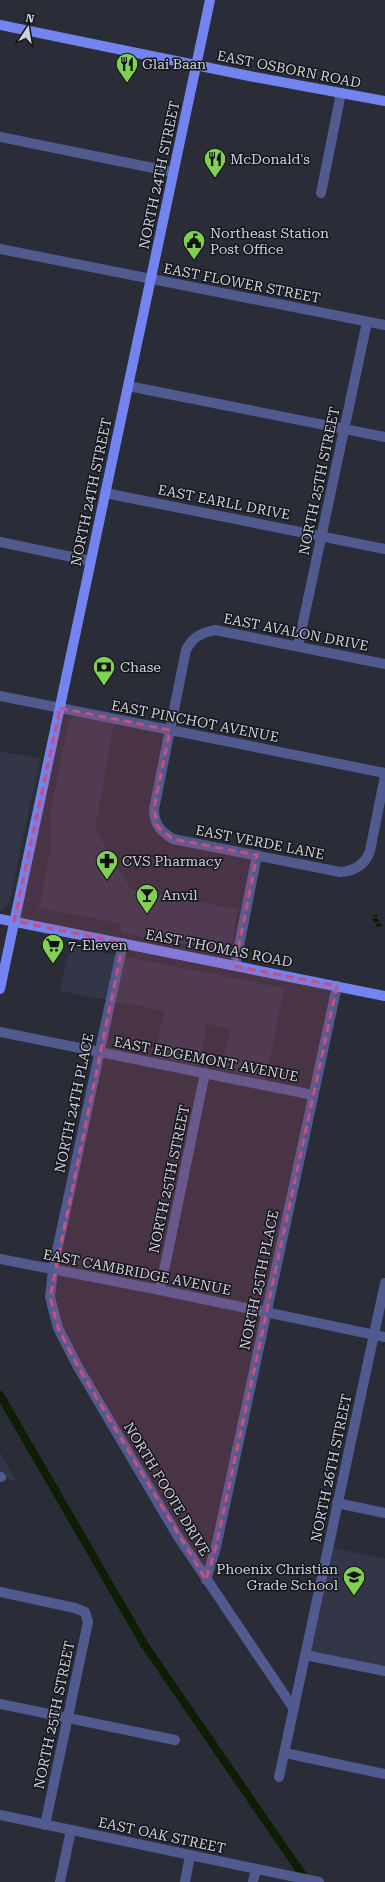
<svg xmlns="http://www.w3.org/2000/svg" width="385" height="1882" font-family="'Roboto Serif',serif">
<defs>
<pattern id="water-rules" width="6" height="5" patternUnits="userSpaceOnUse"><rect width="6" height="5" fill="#0d1e04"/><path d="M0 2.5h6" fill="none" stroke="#2f3e28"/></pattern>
</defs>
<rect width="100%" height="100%" fill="#2a2d38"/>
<path fill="#323647" d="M74,716L114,724L95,829L131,889L238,909L231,949L227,952L122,933L119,923L39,908L50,852V816L69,721Z
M0,751L40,759L9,904L0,911Z
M70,946L284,988L266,1080L222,1070L230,1029L207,1024L199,1066L154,1057L164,1011L60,991Z
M0,1452L8,1467L16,1481L0,1477Z
M333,1548L385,1559V1666L310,1651Z"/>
<path fill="url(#water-rules)" d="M376,914L378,916L377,918L382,925L378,928L371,917Z"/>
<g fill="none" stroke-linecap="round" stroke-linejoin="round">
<path stroke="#0d1e04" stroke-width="8" d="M0,1395L144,1644L307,1881"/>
<path stroke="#505a8f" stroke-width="10" d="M0,137L173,172
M321,193L341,93
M0,249L385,325
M128,386L385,437
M105,493L385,549
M0,542L91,561
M298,646L367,322
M385,664L215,630C200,633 193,637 186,650L154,809C154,824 160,831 173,839L340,872C355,871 365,865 370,851L385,776
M0,696L385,773
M123,943L53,1269L50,1297L58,1328L78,1367L177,1535L294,1709
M235,966L257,855
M0,1032L313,1095
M0,1259L160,1290L385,1337
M160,1290L205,1073
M0,1477H1
M337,1503L385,1513
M206,1580L216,1547L337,986
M0,1592L75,1608L85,1612L88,1622L45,1825
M305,1655L385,1671
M0,1704L175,1740
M285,1753L385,1774
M279,1777L385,1283
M0,1815L319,1882
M60,1882L71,1830
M185,1882L190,1856
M253,1882L256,1869"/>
<path stroke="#7383ef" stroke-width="10" d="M0,25L254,77L385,101
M0,919L385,996
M0,989L210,0"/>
</g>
<path fill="#c65081" fill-opacity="0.2" stroke="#c65081" stroke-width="3" stroke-dasharray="8 5" stroke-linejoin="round" d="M60,708L170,730L154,809L158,827L173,839L257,855L235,966L337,986L216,1547L206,1580L78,1367L58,1328L50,1297L123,943L14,921Z"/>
<defs>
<g id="restaurant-pin" transform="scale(1.15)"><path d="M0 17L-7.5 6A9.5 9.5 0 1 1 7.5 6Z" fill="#80d052" stroke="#14151a"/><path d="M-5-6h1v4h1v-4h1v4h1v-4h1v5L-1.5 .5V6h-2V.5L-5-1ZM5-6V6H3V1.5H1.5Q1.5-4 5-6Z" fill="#111"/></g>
<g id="civic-pin" transform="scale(1.15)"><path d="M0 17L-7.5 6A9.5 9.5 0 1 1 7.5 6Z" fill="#80d052" stroke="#14151a"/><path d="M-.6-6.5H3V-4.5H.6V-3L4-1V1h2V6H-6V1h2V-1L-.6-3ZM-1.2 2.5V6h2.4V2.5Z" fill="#111"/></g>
<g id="bank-pin" transform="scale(1.15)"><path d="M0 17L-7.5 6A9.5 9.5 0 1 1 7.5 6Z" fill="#80d052" stroke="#14151a"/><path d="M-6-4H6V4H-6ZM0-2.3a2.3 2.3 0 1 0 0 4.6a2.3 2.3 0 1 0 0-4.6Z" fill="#111"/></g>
<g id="pharmacy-pin" transform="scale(1.15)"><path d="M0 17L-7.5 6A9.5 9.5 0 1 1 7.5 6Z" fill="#80d052" stroke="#14151a"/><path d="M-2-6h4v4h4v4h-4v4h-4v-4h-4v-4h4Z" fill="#111"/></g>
<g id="bar-pin" transform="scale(1.15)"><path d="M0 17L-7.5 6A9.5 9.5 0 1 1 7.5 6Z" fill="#80d052" stroke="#14151a"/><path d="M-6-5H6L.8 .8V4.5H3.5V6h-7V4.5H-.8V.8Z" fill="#111"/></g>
<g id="supermarket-pin" transform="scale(1.15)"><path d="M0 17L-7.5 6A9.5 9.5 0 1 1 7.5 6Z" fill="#80d052" stroke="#14151a"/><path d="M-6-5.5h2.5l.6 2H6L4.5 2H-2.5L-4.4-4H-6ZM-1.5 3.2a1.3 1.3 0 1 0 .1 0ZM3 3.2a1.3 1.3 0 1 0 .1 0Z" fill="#111"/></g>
<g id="school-pin" transform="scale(1.15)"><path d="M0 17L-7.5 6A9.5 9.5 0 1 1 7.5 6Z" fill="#80d052" stroke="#14151a"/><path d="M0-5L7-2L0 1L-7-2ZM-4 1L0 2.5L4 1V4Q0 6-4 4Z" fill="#111"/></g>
</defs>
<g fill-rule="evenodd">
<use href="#restaurant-pin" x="127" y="64"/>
<use href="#restaurant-pin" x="215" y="159"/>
<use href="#civic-pin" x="194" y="241"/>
<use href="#bank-pin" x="104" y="667"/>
<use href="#pharmacy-pin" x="107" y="861"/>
<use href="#bar-pin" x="147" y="895"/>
<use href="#supermarket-pin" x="53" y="945"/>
<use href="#school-pin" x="354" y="1577"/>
</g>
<g text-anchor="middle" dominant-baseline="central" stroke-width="3" stroke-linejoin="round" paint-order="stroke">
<g font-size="14" fill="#cfd1d9" stroke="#14151a" text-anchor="start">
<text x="142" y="64">Glai Baan</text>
<text x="230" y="159">McDonald's</text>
<text x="210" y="233">Northeast Station<tspan x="210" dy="16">Post Office</tspan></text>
<text x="120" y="667">Chase</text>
<text x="122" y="861">CVS Pharmacy</text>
<text x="162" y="895">Anvil</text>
<text x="68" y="945">7-Eleven</text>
<text x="338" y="1569" text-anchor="end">Phoenix Christian<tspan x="338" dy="16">Grade School</tspan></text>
</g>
<g font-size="14" fill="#cfd1d9" stroke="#14151a">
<text transform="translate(289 69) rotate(11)">EAST OSBORN ROAD</text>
<text transform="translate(159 175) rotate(-78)">NORTH 24TH STREET</text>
<text transform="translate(242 283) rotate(11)">EAST FLOWER STREET</text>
<text transform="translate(319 481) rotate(-78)">NORTH 25TH STREET</text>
<text transform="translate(91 492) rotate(-78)">NORTH 24TH STREET</text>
<text transform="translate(224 502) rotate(11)">EAST EARLL DRIVE</text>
<text transform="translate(296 632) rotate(11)">EAST AVALON DRIVE</text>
<text transform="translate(195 721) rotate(11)">EAST PINCHOT AVENUE</text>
<text transform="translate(260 842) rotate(11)">EAST VERDE LANE</text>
<text transform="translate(219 948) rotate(11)">EAST THOMAS ROAD</text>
<text transform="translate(206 1059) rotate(11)">EAST EDGEMONT AVENUE</text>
<text transform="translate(74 1103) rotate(-78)">NORTH 24TH PLACE</text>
<text transform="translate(169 1179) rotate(-78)">NORTH 25TH STREET</text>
<text transform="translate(137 1272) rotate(11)">EAST CAMBRIDGE AVENUE</text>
<text transform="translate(259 1280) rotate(-78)">NORTH 25TH PLACE</text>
<text transform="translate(331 1468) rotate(-78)">NORTH 26TH STREET</text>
<text transform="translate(167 1489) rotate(59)">NORTH FOOTE DRIVE</text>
<text transform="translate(54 1715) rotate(-78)">NORTH 25TH STREET</text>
<text transform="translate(162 1835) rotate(12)">EAST OAK STREET</text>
</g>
</g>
<g transform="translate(28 28) rotate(12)" stroke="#14151a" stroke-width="3" paint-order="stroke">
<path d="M0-3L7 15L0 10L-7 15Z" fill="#cfd1d9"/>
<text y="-6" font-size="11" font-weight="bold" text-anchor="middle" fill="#cfd1d9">N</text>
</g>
</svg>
